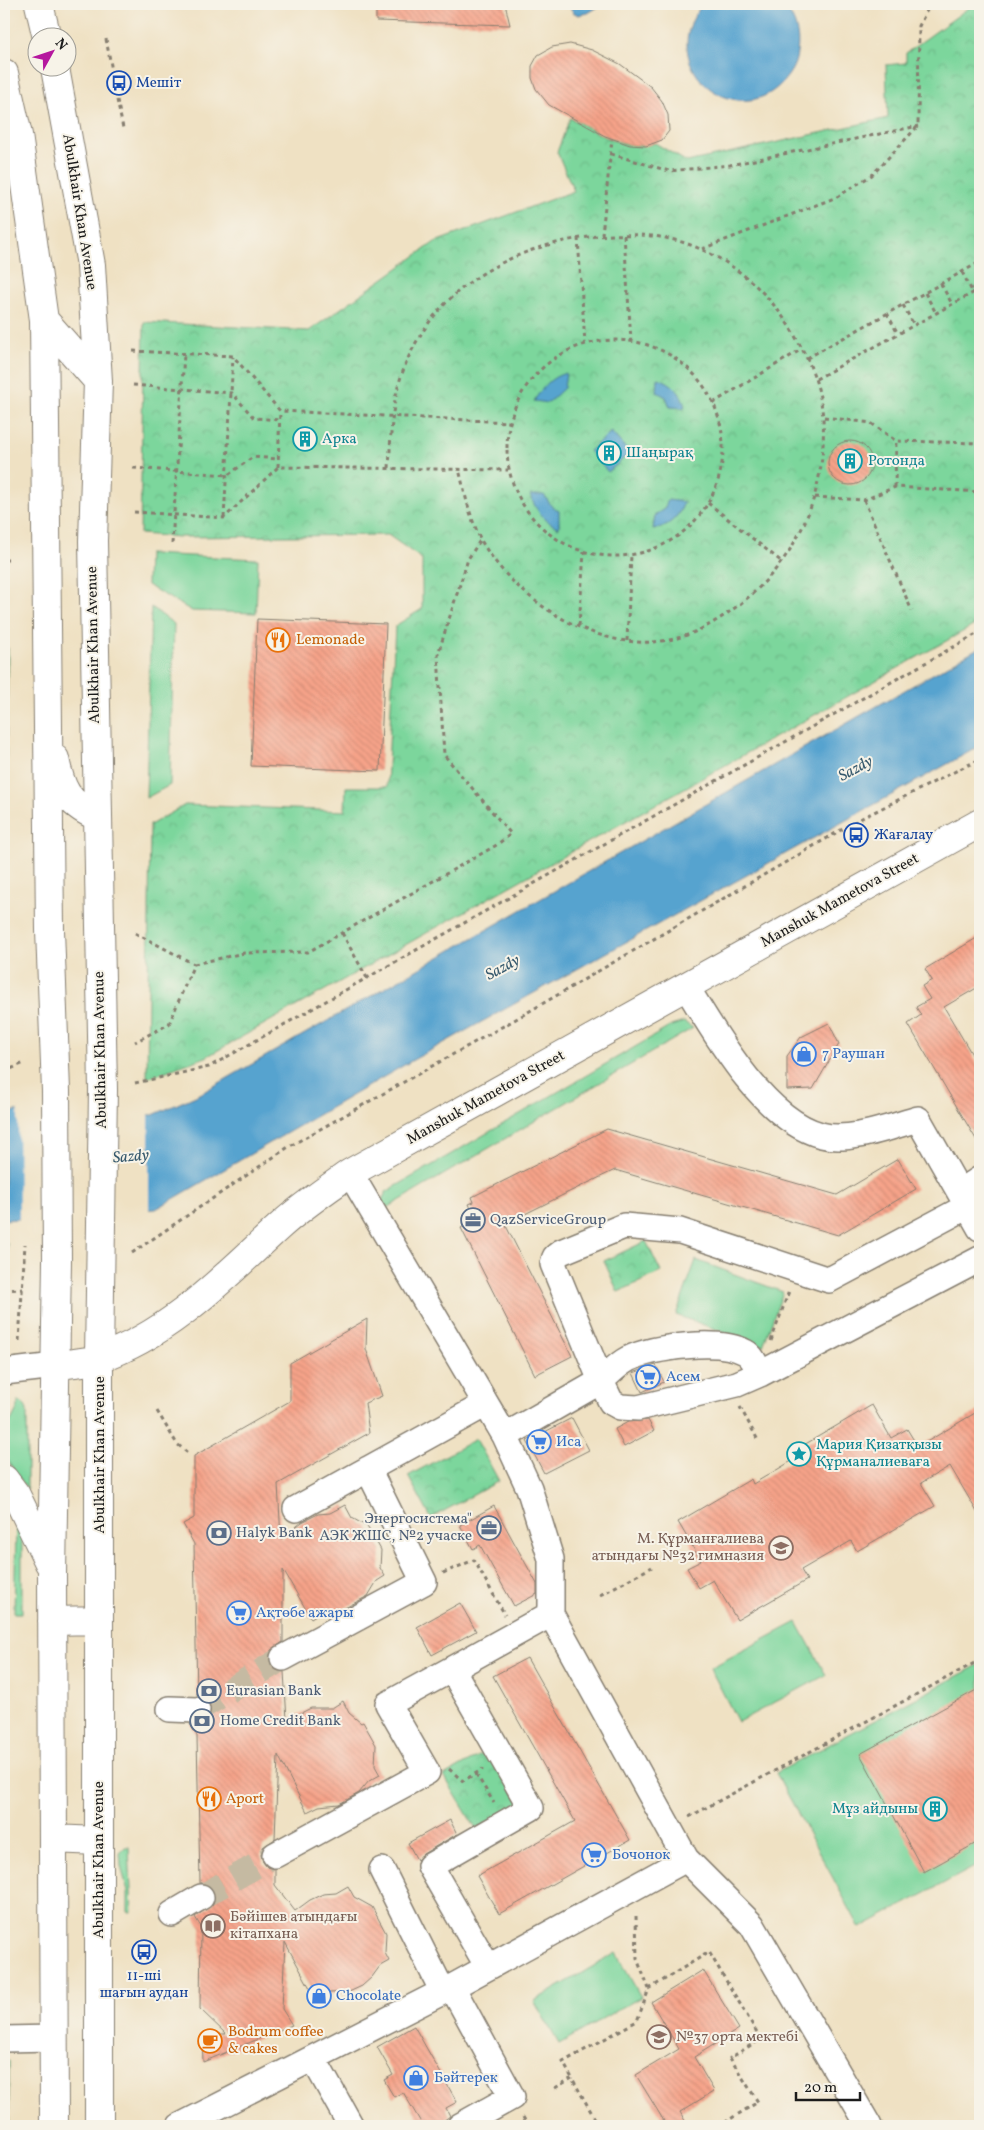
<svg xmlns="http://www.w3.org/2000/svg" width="984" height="2130" font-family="Vollkorn,serif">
<defs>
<pattern id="park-crowns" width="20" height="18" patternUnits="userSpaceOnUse" patternTransform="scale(1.25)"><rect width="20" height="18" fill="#7cd69c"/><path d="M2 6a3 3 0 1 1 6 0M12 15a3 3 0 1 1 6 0" fill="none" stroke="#6bb786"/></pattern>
<pattern id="building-back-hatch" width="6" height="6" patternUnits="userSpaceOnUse" patternTransform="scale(1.25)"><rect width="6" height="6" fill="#f6a389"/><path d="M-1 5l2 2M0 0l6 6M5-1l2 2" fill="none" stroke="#d28c76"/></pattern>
</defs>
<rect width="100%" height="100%" fill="#f7f3e8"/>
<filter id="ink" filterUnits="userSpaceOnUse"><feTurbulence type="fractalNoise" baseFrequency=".02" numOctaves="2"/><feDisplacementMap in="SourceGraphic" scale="10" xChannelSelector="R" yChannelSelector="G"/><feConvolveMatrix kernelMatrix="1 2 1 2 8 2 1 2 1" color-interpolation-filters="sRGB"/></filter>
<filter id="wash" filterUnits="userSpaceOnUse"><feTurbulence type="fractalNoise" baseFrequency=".0096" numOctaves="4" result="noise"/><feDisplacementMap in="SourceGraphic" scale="20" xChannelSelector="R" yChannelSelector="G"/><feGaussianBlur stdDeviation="1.12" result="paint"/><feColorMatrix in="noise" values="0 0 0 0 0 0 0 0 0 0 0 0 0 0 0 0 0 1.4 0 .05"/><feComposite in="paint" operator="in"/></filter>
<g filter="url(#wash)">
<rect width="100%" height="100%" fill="#efe1c3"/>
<path fill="#7cd69c" stroke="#4c795c" d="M5,329L4,548V331Z
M148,554L258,559L256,613L192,611L147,585Z
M151,607L174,624L170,785L146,798Z
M4,648H8L4,859Z
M684,1022L693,1028L382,1211L381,1202L386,1192L671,1026Z
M696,1260L783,1292L763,1346L676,1315Z
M18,1401L24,1404L27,1410V1489L4,1455V1429L12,1419L18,1407Z
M16,1530H22V1613H14Z
M797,1622L826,1675L738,1722L710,1668Z
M980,1664V1864L860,1928L776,1773Z
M125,1847H129L132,1912H128V1891L121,1867L120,1852Z
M616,1953L641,1997L559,2044L534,2001Z
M4,2061H9V2126H4Z"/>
<path fill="url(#park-crowns)" stroke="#4c795c" d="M974,4H980V622L206,1057L147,1078L150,825L185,805L345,811L346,787H387L395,626L422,609V559L388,535L179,537L140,534L144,322L309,331L435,242L574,191L557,152L570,118C594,130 627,154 655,143L687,162L888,118L886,65L906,63V53Z
M646,1241L661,1272L618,1292L604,1261Z
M4,1243H7L6,1335L4,1336Z
M476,1439L499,1481L431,1518L408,1476Z
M489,1750L520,1803L476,1829L444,1776Z"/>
<path fill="#56a3cf" stroke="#396076" d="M568,4H603L588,13L578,15L573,12Z
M703,4H782C795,17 800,34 797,53C796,65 790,74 782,83C735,133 652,65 703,4Z
M566,373L564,388L548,403L534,401C542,388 550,377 566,373Z
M658,378C672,382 683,393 685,408L670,407L666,397L657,392Z
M611,432L630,453L608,472L589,451Z
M530,495H544L552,507L559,511V528C544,521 536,511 530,495Z
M668,500L684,502C679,517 669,527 653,529L655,515L664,509Z
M980,647V746L413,1060L156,1209L4,1220V1113L34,1108L153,1115L200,1094Z"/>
<path fill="#efe1c3" d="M34,1105L149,1112V1212L19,1222L18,1108Z"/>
<g id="blocks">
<path fill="url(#building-back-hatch)" d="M376,4H505L510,25L376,21Z
M570,44L592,50L620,64L651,87L662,101L668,115L669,131L662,140L646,146L630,145L605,136L549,105L536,89L532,78V66L538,55L552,47Z
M828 463a22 22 0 1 1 44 0a22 22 0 1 1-44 0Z
M257,619L386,624L380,771L251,766Z
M980,936V986L944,1007L980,1068V1146L908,1024L921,1015L916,1007L930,999L922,986L932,980L925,969Z
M829,1023L839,1044L813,1089L787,1090V1056L801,1037Z
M607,1129L837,1195L898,1159L916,1189L838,1235L615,1170L567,1193L505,1224L572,1356L535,1375L461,1228L466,1225L464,1220L474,1215L469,1204L474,1202L472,1197Z
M367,1319L366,1349L382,1396L365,1403L369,1433L278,1484L281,1539L302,1522L318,1514L330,1513L345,1505L352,1518L368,1527L381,1550L380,1568L385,1576L377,1581L368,1596L337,1612H321L311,1618L283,1570V1642L271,1650L269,1658L270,1664L275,1670L284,1672L287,1720L311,1708H332L343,1701L349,1713L361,1723L363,1722L376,1745L375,1766L380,1775L369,1781L359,1793L339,1804L319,1806L307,1812L278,1755L275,1839L263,1847L261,1855L263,1862L267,1867L275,1869V1885L295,1911L310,1900L323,1894L336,1893L348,1886L354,1897L372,1907L386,1933L385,1953L389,1961L380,1966L372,1977L362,1986L349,1992L330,1993L317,2001L285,1942L282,2009L292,2025L203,2062L202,2034H226L200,2009L201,1927L195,1917L213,1904L215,1896L214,1890L208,1885L200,1883L197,1736L190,1724L204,1722L209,1717L211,1710L209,1703L205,1698L197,1696L194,1544L183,1524L194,1518V1456L290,1401V1363Z
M656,1365L664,1382L642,1392L633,1373Z
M872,1405L891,1438L907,1429L918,1447L980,1410V1517L950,1466L921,1483L935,1506L857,1551L851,1541L801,1570L807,1580L737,1620L713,1580L699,1588L687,1568L701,1561L678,1522L751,1479L753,1484L800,1456L797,1449Z
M572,1418L589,1450L544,1473L527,1441Z
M648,1420L654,1431L624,1447L615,1429L628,1422Z
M494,1506L537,1584V1594L514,1606L480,1545L473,1549L460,1525Z
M460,1603L476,1631L432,1655L417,1627Z
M527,1658L630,1840L499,1914L477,1876L575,1821L493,1676Z
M980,1688V1841L924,1872L860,1754Z
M450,1820L457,1834L423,1854L417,1860L408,1843Z
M703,1970L739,2029L694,2057L714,2091L680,2112L688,2126H667L636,2075L679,2049L651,2002Z
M414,2026L457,2102L446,2108L450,2116L436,2126H423L403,2092L394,2097L384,2080L393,2075L377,2047Z"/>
</g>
</g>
<g filter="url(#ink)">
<use href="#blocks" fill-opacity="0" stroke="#867e70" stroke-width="1"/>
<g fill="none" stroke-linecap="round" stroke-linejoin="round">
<path stroke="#c5baa2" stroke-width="25" stroke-dasharray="25 12" stroke-linecap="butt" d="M197,1710L283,1658
M201,1897L275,1855"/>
<g stroke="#867e70" stroke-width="28">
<path id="minor" d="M686,986C715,1034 764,1120 821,1135C849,1143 892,1126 918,1119L980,1228
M350,1173L505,1436L529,1488L551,1559V1614L686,1859L752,1925L869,2126
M960,1192L980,1179
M4,1372L55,1366
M760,1374C756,1366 753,1356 745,1352C719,1338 654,1347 628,1359C618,1364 610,1373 601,1381L611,1402L620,1407L638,1408L737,1384L760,1374L980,1259
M505,1436L601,1381L553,1264L555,1257L561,1252L624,1226L680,1231L829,1280L968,1206
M296,1509L486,1404
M283,1658L424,1582L368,1469
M170,1709L197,1710
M275,1855L427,1772L388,1704L452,1669
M382,1870L443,1992
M172,1914L201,1897
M488,1967L430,1866L531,1808L452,1669L551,1614
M452,1987L512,2097L460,2126
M4,2039L54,2038
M313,2058L351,2126
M180,2126L452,1987L686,1859"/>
</g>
<g stroke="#867e70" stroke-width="30">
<path id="major" d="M39,4L47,38
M55,68L91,265L98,381L93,541L103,1090L99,1358V2126
M4,73L18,135L44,320L50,930L56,1091L57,1260L52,1575L54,2126
M44,320L98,381
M55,759C61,789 67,803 96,816
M55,1366C69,1363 86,1363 100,1358C172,1333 225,1276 280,1226C302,1206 326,1190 350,1173L980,823
M4,1479L16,1495L49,1563
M52,1621L99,1620
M53,1839L98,1841"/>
</g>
<path stroke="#867e70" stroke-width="3" stroke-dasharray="4 4" stroke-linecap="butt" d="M106,39L112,71
M117,100L123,128
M611,154L669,171L730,165L918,126
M602,235L612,139
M624,235L631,340
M578,238L585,343
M702,249L837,197L872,175L918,126L919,26L930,4
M962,272L973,293
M941,284L952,304
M925,293L936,313
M903,305L914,325
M887,313L898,334
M507 448a108 108 0 1 1 216 0a108 108 0 1 1-216 0Z
M133,351L233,356L280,411L509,422
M807,358L980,262
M816,379L980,289
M133,385L232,393L254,418L280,420
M713,403L802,349
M824,417L871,423L896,441L980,443
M278,467L280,411
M133,468L228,475L253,457L278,459
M389,468C391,437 391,404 402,374C431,289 512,244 598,236C632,233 666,234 698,248C739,265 773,297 795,336C819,377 827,410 822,457C816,512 792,558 751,595C726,616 696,637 662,641C594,651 515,599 482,542C470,519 465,494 459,469
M895,487L896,441
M815,497L864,500L895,487L980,492
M864,500L912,611
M708,503L782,562
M134,512L224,518L278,467L508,470
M224,518L233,357
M172,544L184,354
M4,560H10
M579,626L584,552
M4,639H10
M627,641L631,555
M135,933L194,964L169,1024L135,1042
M342,933L367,978
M194,964L244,953L308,952L495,846L511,834L444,755L438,654L468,559L481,539
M4,1072L24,1063
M135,1083L209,1067L980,632
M132,1253L290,1146L523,1015L860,819L980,759
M4,1290L23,1289
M19,1341L25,1244
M771,1341L789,1291
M740,1407L759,1442
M157,1411L177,1444L189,1454
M443,1573L474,1560L505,1615
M600,1595L652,1567
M449,1769L463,1781L483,1769
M476,1774L494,1803
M689,1817L980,1660
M636,1916L637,1959L649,1989
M555,2088L572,2078
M523,2117L528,2126
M599,2126L563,2062L637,2021L649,1989L709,1952L761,2039L730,2058L758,2102L727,2121L730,2126"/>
<use href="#minor" stroke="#fff" stroke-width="25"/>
<use href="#major" stroke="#fff" stroke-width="28"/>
</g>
</g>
<defs>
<g id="bus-ring" transform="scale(1.25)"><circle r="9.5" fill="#f7f3e8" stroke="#1a4fb4" stroke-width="1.5"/><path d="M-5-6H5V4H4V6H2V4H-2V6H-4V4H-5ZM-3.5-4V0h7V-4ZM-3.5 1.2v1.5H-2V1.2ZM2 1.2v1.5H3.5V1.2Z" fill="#1a4fb4"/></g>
<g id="building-ring" transform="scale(1.25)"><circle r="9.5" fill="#f7f3e8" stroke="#0f9aa8" stroke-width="1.5"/><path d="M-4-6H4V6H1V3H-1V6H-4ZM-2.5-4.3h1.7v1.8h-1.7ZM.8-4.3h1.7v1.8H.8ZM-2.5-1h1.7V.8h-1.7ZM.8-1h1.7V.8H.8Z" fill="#0f9aa8"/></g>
<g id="restaurant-ring" transform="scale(1.25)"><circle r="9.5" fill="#f7f3e8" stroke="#e8710a" stroke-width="1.5"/><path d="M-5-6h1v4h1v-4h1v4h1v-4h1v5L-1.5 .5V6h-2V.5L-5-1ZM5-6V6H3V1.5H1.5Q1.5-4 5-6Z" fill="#e8710a"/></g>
<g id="shop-ring" transform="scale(1.25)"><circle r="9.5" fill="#f7f3e8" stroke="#3f7fe0" stroke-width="1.5"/><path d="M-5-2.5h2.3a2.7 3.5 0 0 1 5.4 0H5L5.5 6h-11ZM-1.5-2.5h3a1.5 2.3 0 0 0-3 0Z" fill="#3f7fe0"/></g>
<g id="office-ring" transform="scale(1.25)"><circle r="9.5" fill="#f7f3e8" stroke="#5c6f8a" stroke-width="1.5"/><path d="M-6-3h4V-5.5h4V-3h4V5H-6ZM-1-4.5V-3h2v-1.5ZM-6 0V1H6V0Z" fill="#5c6f8a"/></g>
<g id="supermarket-ring" transform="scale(1.25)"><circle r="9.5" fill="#f7f3e8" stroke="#3f7fe0" stroke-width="1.5"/><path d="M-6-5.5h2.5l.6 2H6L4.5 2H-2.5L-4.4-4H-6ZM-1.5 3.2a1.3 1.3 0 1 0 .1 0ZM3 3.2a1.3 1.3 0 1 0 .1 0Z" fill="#3f7fe0"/></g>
<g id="sight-ring" transform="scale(1.25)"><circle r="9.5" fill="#f7f3e8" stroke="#0f9aa8" stroke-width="1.5"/><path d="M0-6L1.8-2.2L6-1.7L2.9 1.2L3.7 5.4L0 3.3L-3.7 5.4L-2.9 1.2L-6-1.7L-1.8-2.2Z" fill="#0f9aa8"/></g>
<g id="bank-ring" transform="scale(1.25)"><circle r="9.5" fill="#f7f3e8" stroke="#5c6f8a" stroke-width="1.5"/><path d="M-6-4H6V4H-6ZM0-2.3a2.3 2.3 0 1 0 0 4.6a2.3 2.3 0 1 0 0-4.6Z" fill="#5c6f8a"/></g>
<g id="school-ring" transform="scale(1.25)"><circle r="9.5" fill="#f7f3e8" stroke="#8d6e63" stroke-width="1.5"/><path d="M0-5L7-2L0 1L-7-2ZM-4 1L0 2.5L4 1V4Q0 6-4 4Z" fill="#8d6e63"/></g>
<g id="library-ring" transform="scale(1.25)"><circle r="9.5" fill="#f7f3e8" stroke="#8d6e63" stroke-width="1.5"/><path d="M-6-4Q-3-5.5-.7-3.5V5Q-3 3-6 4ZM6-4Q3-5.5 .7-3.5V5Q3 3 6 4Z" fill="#8d6e63"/></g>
<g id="cafe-ring" transform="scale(1.25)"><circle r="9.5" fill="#f7f3e8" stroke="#e8710a" stroke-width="1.5"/><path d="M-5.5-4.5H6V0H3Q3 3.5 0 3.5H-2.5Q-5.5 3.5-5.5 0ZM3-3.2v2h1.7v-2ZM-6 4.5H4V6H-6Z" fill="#e8710a"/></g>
</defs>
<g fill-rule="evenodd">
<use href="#bus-ring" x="119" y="83"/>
<use href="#building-ring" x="305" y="439"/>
<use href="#building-ring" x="609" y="453"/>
<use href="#building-ring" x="850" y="461"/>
<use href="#restaurant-ring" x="278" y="640"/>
<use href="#bus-ring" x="856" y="835"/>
<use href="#shop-ring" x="804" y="1054"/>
<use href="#office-ring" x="473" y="1220"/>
<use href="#supermarket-ring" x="648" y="1377"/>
<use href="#supermarket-ring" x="539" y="1442"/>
<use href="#sight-ring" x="799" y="1454"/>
<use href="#office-ring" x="489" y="1528"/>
<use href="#bank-ring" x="219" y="1533"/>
<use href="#school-ring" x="781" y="1548"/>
<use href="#supermarket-ring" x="239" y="1613"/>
<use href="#bank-ring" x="209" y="1691"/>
<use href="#bank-ring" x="202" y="1721"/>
<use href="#restaurant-ring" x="209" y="1799"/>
<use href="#building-ring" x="935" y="1809"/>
<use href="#supermarket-ring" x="594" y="1855"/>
<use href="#library-ring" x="213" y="1926"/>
<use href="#bus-ring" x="144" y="1952"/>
<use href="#shop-ring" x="319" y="1996"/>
<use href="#school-ring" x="659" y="2037"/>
<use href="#cafe-ring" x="210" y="2041"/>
<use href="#shop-ring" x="416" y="2078"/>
</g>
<g text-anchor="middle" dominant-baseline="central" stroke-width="4" stroke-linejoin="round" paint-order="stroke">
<g font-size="15" fill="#164399" stroke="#f7f3e8" text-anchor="start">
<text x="136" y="83">Мешіт</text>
<text x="874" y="835">Жағалау</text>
<text x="144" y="1976" text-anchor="middle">11-ші<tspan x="144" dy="17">шағын аудан</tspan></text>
</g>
<g font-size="15" fill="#1c1c1c" stroke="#f7f3e8">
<text transform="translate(79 212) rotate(81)">Abulkhair Khan Avenue</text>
<text transform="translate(94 645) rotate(-91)">Abulkhair Khan Avenue</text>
<text transform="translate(840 901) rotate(-29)">Manshuk Mametova Street</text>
<text transform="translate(101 1050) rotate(-91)">Abulkhair Khan Avenue</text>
<text transform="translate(486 1098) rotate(-29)">Manshuk Mametova Street</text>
<text transform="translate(100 1455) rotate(-90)">Abulkhair Khan Avenue</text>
<text transform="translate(99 1860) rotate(-90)">Abulkhair Khan Avenue</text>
</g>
<g font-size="15" fill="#0d838f" stroke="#f7f3e8" text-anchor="start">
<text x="322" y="439">Арка</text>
<text x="626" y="453">Шаңырақ</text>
<text x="868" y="461">Ротонда</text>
<text x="816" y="1445">Мария Қизатқызы<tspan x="816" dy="17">Құрманалиеваға</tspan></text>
<text x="918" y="1809" text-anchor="end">Мұз айдыны</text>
</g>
<g font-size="15" fill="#c56008" stroke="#f7f3e8" text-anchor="start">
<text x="296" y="640">Lemonade</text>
<text x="226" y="1799">Aport</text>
<text x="228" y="2032">Bodrum coffee<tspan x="228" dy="17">&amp; cakes</tspan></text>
</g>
<g font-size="15" fill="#366cbe" stroke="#f7f3e8" text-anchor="start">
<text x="822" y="1054">7 Раушан</text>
<text x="666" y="1377">Асем</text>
<text x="556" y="1442">Иса</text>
<text x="256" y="1613">Ақтөбе ажары</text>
<text x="612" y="1855">Бочонок</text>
<text x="336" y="1996">Chocolate</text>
<text x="434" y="2078">Бәйтерек</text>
</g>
<g font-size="15" fill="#4e5e75" stroke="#f7f3e8" text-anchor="start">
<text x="490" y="1220">QazServiceGroup</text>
<text x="472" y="1519" text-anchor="end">Энергосистема"<tspan x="472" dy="17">АЭК ЖШС, №2 учаске</tspan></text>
<text x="236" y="1533">Halyk Bank</text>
<text x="226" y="1691">Eurasian Bank</text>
<text x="220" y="1721">Home Credit Bank</text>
</g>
<g font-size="15" fill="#785e54" stroke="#f7f3e8" text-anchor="start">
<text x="764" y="1539" text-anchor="end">М. Құрманғалиева<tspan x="764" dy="17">атындағы №32 гимназия</tspan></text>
<text x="230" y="1917">Бәйішев атындағы<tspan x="230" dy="17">кітапхана</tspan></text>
<text x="676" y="2037">№37 орта мектебі</text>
</g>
<g font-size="16" font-style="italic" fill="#36596d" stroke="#f7f3e8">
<text transform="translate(856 769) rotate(-29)">Sazdy</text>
<text transform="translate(503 968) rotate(-29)">Sazdy</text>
<text transform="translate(131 1157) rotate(-5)">Sazdy</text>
</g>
</g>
<rect width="984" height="2130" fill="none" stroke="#f7f3e8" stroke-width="20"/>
<g transform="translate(52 52) rotate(50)"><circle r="24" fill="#f7f3e8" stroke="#9f9d96"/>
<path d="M0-4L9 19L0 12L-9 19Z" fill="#b5179e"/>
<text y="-8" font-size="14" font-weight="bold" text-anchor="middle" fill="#1c1c1c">N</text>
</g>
<path d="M796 2092v8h64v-8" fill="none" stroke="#1c1c1c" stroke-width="2.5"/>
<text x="804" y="2092" font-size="15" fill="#1c1c1c" stroke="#f7f3e8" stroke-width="4" paint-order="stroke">20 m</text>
</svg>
